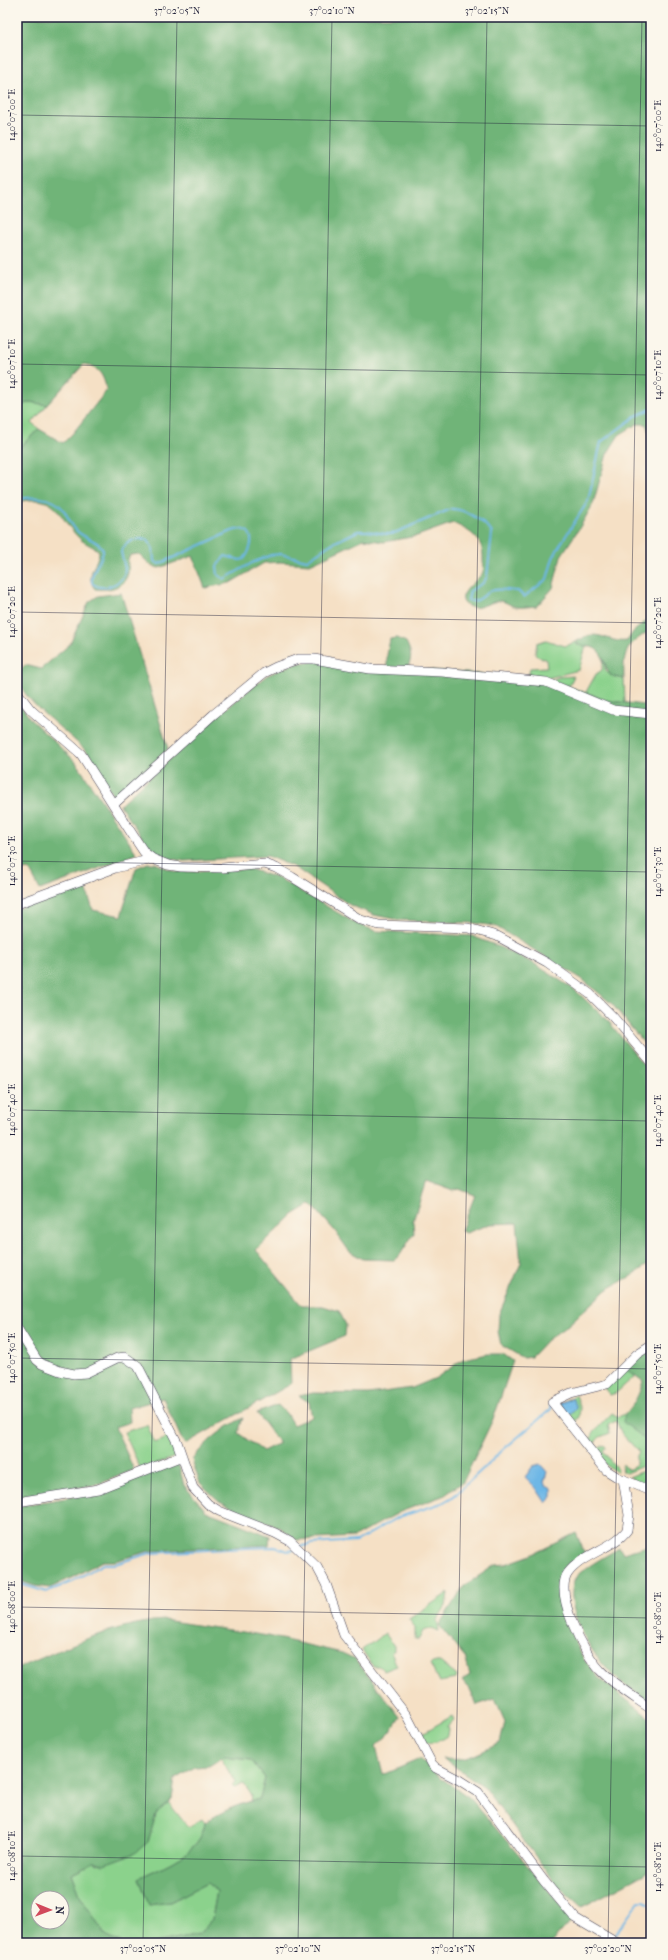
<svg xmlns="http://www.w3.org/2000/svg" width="668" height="1960" font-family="'IM FELL French Canon',serif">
<rect width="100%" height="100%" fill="#fbf7ec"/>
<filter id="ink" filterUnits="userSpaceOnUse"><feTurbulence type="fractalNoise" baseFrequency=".025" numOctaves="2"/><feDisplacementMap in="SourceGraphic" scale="8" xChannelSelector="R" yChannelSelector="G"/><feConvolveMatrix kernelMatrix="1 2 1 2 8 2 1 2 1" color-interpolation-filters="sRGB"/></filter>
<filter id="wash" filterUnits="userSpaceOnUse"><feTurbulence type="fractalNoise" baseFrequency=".012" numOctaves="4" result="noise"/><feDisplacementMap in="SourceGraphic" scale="16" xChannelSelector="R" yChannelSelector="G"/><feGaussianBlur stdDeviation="0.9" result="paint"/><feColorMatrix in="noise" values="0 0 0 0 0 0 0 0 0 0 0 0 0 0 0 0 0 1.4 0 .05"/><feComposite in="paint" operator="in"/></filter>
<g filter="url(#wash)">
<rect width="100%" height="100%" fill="#f5e0c5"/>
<path fill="#8bd28c" stroke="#567a64" d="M30,402L47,405L32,423L39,429L17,450V407Z
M546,640L565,646L575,642L577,645L586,646L579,670L548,678H528L530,668L547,667L546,659L541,658L535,654L537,643Z
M603,659L606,671L611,676L624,679L625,703L605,700L586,692L596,674L602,670Z
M574,676L569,686L552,680L559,677Z
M628,1366L627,1370L635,1376L616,1393L610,1395L604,1388Z
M576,1395L580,1407L579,1417L573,1424L558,1404Z
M612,1413L618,1417L625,1414L624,1422L646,1439C646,1448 643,1456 645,1465L626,1473L623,1472L622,1466L623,1464L628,1470L636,1465V1457L639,1452L622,1434L616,1421L608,1425L610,1433L600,1437L594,1443L598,1449L604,1445L606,1447L603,1451L618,1470L617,1472L607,1466L588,1442L594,1432Z
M147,1425L155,1443L170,1436L176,1452L175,1457L141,1470L124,1432Z
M648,1469L645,1480L646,1486L629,1477Z
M448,1593L446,1606L437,1620L439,1631L432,1628L423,1631L419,1639H415V1628L409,1619Z
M385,1633L394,1646V1651L391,1652L397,1666L384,1671L379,1666H373L362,1650Z
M436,1662H440L457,1676L456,1679L439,1682L430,1664Z
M452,1716L454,1720L447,1726L448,1729L447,1736L437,1742L425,1743L421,1734Z
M223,1757L251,1760L265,1778L260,1799L251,1801L252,1796L244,1784L234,1787L232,1785L235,1782L221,1758Z
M168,1802L188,1827L202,1819L205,1823C201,1854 164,1865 139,1878L149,1905L170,1902L207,1883L217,1891L212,1919L199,1934L155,1943H121L107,1937L81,1898L72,1873L94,1862L98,1864L148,1842L156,1814Z"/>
<path fill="#70b478" stroke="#496b5a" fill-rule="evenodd" d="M17,17H651V438L646,424H637L619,435L607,454L593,504L580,527L561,556L553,588L537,606C531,606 524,608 518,607C512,607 507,602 501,601C491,600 477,612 468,606C451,596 480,580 483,572C484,569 483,563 483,560C484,538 470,531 453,523L417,536L384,542L364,539L310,564L280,562L264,563L230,583L205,588L193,556L159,568L152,566L139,554L130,555C125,564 130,565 128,573C124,589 108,590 95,589C84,575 98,565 99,551C93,546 83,543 78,537C56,514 58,493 17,502V450L39,429L63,443L73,433L107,390C102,373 101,370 84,364L47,405L30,402L17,407Z
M121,593L168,749L115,800C107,786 100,769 91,757C74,734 17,701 17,673L25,665L41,669L70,644L89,602L98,596Z
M651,617V630C626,645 623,651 624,679L611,676C605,669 605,657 598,651C592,644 581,648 575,642C580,640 587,635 592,635C605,635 614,643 627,641L633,632Z
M397,638L406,642C411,652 413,658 407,668L552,680L605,700L651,706V1052L612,1004L582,979L495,926L474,923L399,920L374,915L350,905L294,867L267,856L184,861L159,857L144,840L120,805L206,725L266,676L293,664L314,661L387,668V655L390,639Z
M17,700L31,720L75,761L137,854L40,890L29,869L17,871Z
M148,863H155L176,872L250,869L280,879L357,924L376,931L472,936L495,945L533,963L575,990L609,1022L651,1074V1262L633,1275L606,1290L568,1325L547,1340L531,1357L523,1358L501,1345L498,1331L499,1314L521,1263L517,1223L490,1224L466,1233L461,1231L475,1195L459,1189L453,1191L426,1181L413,1221L414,1233L400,1255L394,1260L363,1259L349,1251L335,1231L311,1204L293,1215L256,1250L302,1306H323L339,1311L346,1325L345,1336L290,1359L291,1384L185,1444L181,1438L163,1398L129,1408L130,1422L115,1427L134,1470L96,1485L17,1497V909L85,885L93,910L121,916L136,868Z
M651,1348V1463L645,1465C643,1456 646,1448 645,1439L623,1422L625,1414C634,1406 640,1392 643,1381L627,1370L628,1366Z
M488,1354H503L513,1361L494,1417L463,1482L445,1495L400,1512L354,1537L296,1540L281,1528L259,1520L219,1501L200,1483L192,1460C206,1441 222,1429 243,1418L238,1433L263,1451L279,1443L257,1413L278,1405L286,1413L293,1425L312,1417L309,1402L299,1396L313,1393L368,1394L412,1388L436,1378L463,1359Z
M178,1462L184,1485L206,1511L270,1536L269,1545L149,1551L115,1561H102L75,1576L50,1588L35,1586L17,1580V1506L97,1493L121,1485Z
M576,1533L586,1556L567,1565L558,1589L562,1614L583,1658L599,1678L651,1719V1868L644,1874L582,1907L558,1886L482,1785L442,1758C463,1764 482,1751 500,1743L505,1722L495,1699L477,1705L470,1689L462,1680L470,1675L465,1657L439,1625L464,1586L495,1565L506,1564L531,1555Z
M651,1545V1702C637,1693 620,1683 609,1671C590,1652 561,1604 576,1577C580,1570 611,1553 619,1548L623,1553Z
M164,1620L268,1636L342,1653L355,1659L400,1717L390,1733L376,1746L383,1775L420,1759L441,1778L470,1798L573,1919L551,1943H155L199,1934L212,1919L217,1891L207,1883L170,1902L149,1905L139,1878C164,1865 201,1854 205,1823C221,1811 241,1803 260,1799L265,1778L251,1760L223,1757L209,1766L195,1767L175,1779L172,1799L156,1814L148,1842L135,1853L104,1864L94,1862L72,1873L81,1898L107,1937L121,1943H17V1669C64,1648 112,1624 164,1620ZM38,1898H62V1922H38Z"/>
<path fill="#6eb7e6" stroke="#486c90" d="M572,1398L576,1405V1409L569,1416L560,1403Z
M540,1464L547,1472L544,1482L546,1486L552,1489V1497L546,1503L536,1488L525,1477L533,1466Z"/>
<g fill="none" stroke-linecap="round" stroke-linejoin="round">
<path stroke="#6eb7e6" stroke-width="2" d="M17,500C31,496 53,496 63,509C68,516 71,526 78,532C84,538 100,541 103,550C105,557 90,570 92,583C102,592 117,585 124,576L125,568L121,552C125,541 137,537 148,540L153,549L154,561L159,564L232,531C255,523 255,546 244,559L240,560L225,556L217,566L218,575L224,579L252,563L271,555L281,554L307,560L331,544L358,531H367L386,534H392L451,509C464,508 486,522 492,533L487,577L483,583L470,591L468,600C477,605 483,595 490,591C499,587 509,591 518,591L524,597L547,579L553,558L560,545L588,501L601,442L636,416L651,409
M300,1547L311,1544L357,1541L399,1517L442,1503L454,1496L504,1449L551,1409L550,1406
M17,1585L21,1584L46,1592L71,1582L103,1564H115L150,1553L247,1548L275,1547L288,1551L294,1550
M613,1938L639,1901H644L651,1904"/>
</g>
</g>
<g filter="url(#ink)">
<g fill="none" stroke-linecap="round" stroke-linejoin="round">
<g stroke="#423e50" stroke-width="10">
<path id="minor" d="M17,692L31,710L81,754L134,837L144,852L153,859L168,865L181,867L223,868L265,864L276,868L292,877L361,920L379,925L468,928L497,936L547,963L590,994L613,1017L651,1062
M114,804L214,714L264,673L276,667L298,659H314L370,669L442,672L546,682L613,710L651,714
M17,904L115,868L153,859
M17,1328L37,1360L42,1364L60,1371L74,1374L86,1373L117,1358L125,1357L138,1366L177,1442L193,1488L208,1504L219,1511L275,1533L290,1541L317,1567L326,1584L344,1635L407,1716L432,1764L436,1768L459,1780L478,1792L544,1881L575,1918L617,1943
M651,1345L637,1354L607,1384L571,1393L552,1402L606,1470L617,1477L651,1491
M623,1479L629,1515L627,1530C614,1548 582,1554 568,1573C553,1593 584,1654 600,1670C614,1685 634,1697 651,1709
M17,1502L98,1489L182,1456"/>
</g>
<use href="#minor" stroke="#fff" stroke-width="9"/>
</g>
</g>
<path fill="none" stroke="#22223b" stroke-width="1" stroke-opacity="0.45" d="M17,115L651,126M17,286L22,17M17,364L651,375M17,612L651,623M17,861L651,872M17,1110L651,1121M17,1358L651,1369M17,1607L651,1618M17,1856L651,1867M143,1943L177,17M298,1943L332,17M453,1943L487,17M608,1943L642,17"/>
<rect width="668" height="1960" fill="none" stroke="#fbf7ec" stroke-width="44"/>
<g transform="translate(50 1910) rotate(91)"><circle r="19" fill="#fbf7ec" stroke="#a4a2a5"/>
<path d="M0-3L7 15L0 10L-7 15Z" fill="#d1495b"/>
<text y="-6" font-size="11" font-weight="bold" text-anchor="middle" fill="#22223b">N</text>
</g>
<rect x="22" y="22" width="624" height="1916" fill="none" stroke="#22223b" stroke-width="1.5"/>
<g font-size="10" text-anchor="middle" fill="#22223b">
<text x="177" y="14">37°02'05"N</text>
<text x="332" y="14">37°02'10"N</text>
<text x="487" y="14">37°02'15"N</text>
<text transform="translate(11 115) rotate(-90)" y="4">140°07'00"E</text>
<text transform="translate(657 126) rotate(-90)" y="4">140°07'00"E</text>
<text transform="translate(11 364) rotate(-90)" y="4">140°07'10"E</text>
<text transform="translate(657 375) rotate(-90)" y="4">140°07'10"E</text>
<text transform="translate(11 612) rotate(-90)" y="4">140°07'20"E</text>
<text transform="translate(657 623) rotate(-90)" y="4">140°07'20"E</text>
<text transform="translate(11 861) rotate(-90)" y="4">140°07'30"E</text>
<text transform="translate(657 872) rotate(-90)" y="4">140°07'30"E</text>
<text transform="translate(11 1110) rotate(-90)" y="4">140°07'40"E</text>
<text transform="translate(657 1121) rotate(-90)" y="4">140°07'40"E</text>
<text transform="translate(11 1358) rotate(-90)" y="4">140°07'50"E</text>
<text transform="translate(657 1369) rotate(-90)" y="4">140°07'50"E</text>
<text transform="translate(11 1607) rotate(-90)" y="4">140°08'00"E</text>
<text transform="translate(657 1618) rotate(-90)" y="4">140°08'00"E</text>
<text transform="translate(11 1856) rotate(-90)" y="4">140°08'10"E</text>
<text transform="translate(657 1867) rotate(-90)" y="4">140°08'10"E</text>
<text x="143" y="1952">37°02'05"N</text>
<text x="298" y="1952">37°02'10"N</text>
<text x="453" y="1952">37°02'15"N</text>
<text x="608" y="1952">37°02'20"N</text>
</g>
</svg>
